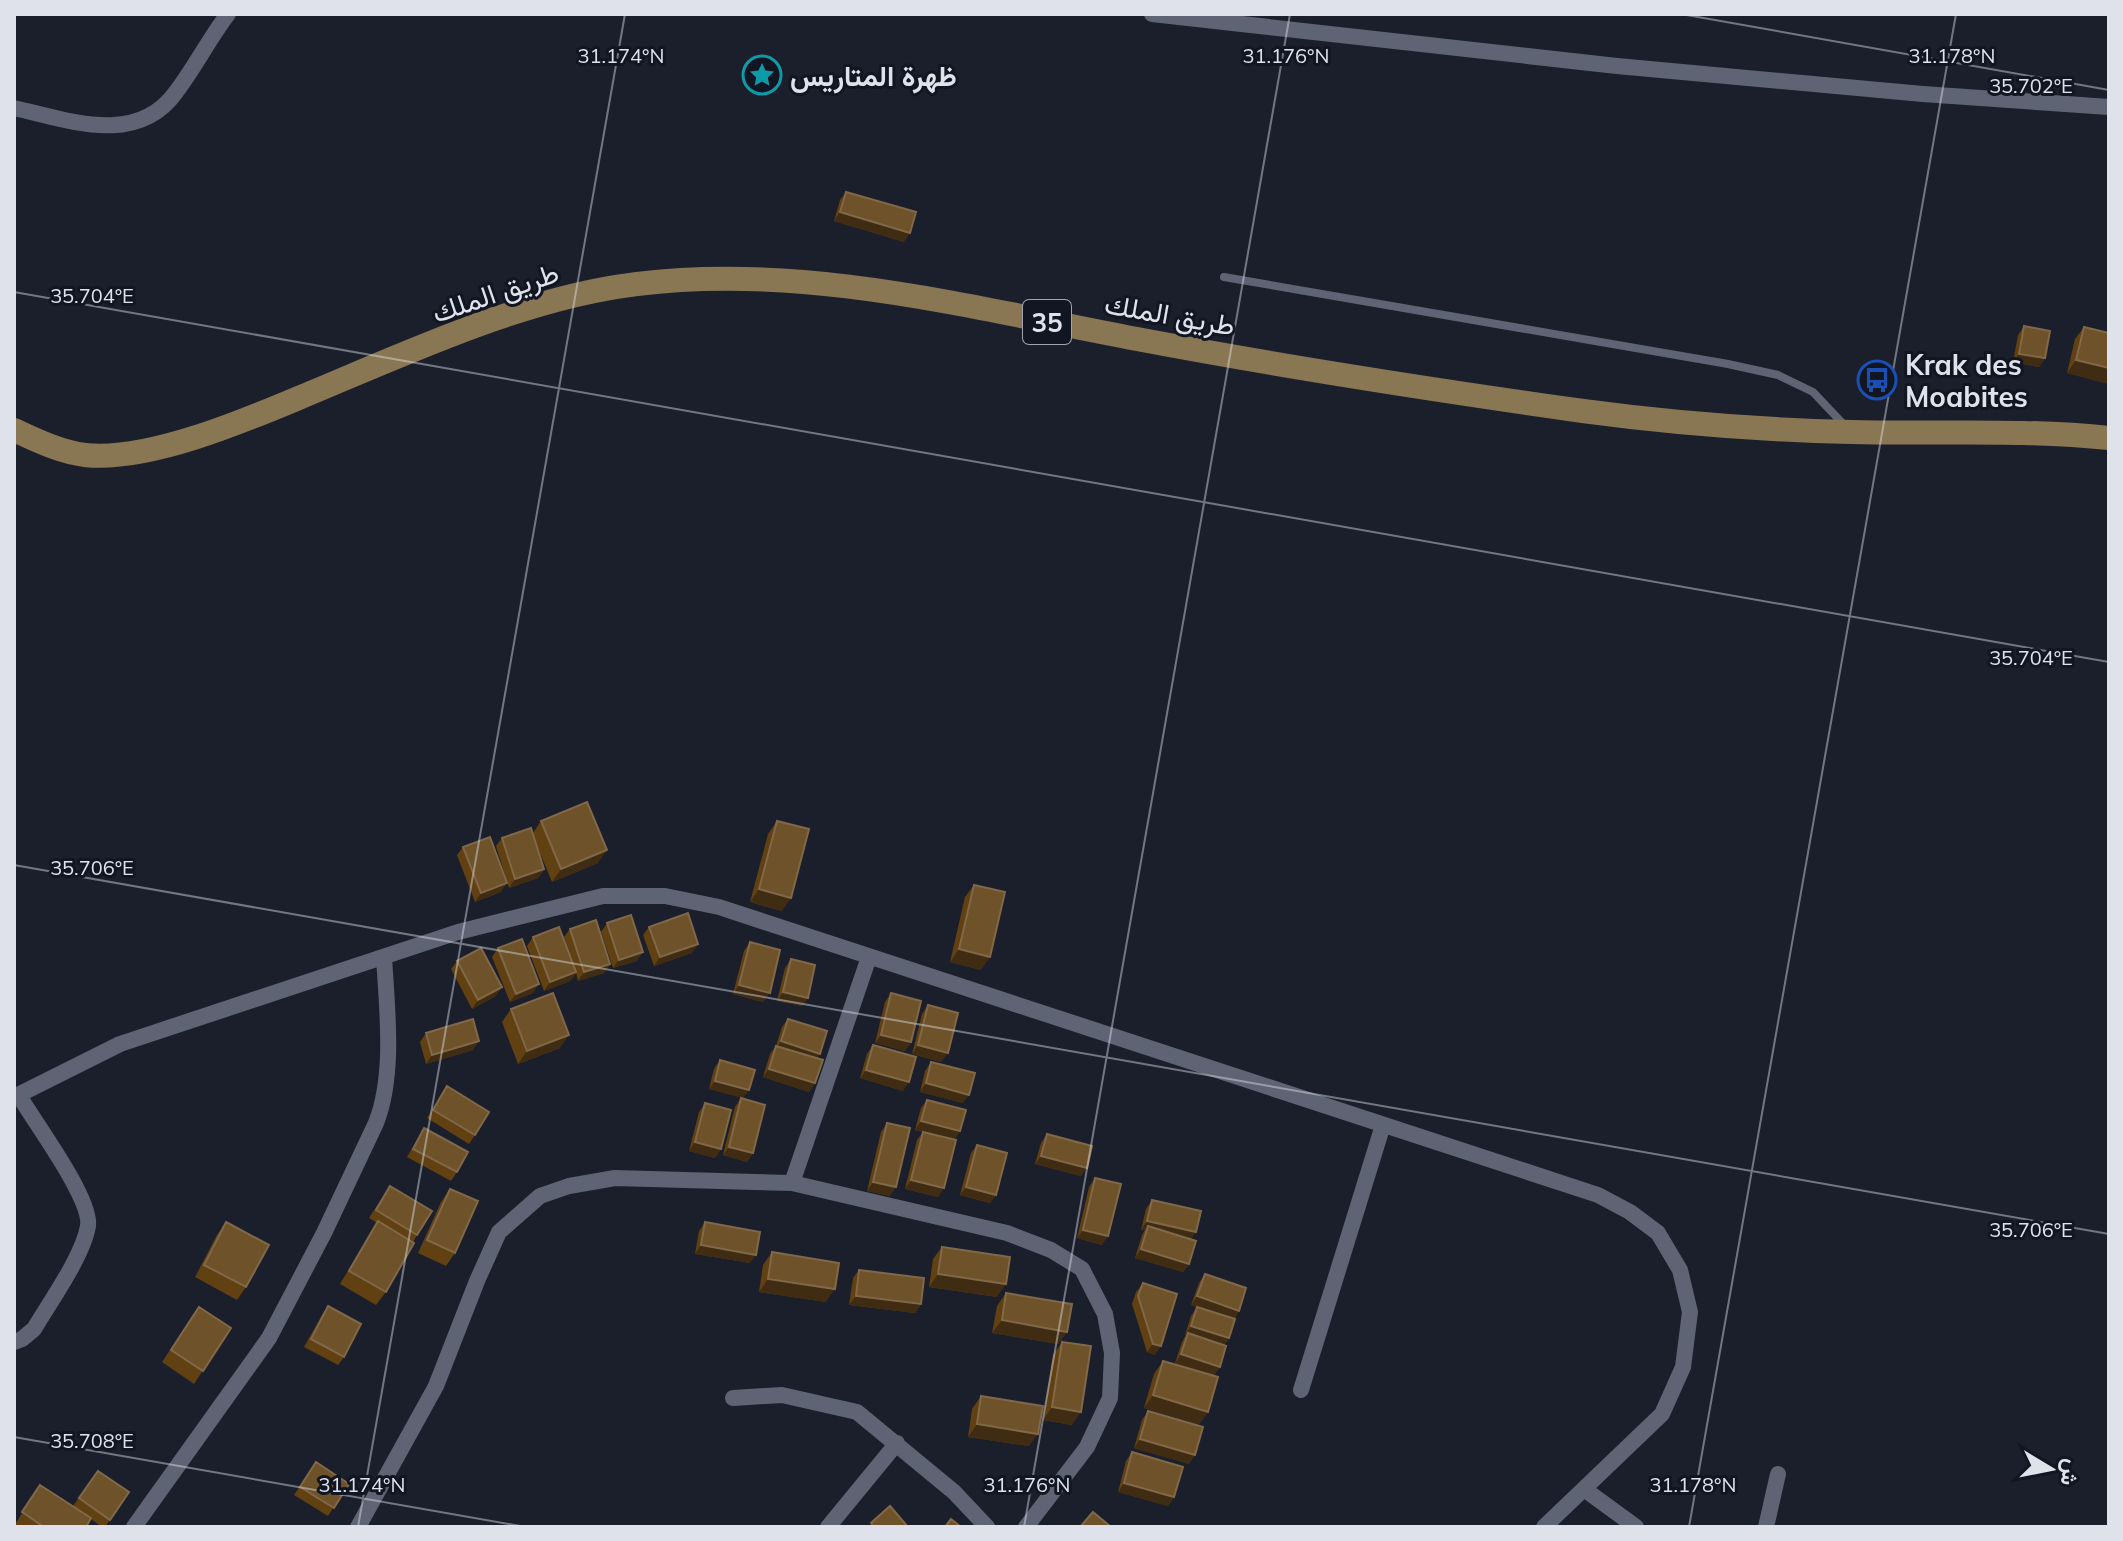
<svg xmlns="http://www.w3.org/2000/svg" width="2123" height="1541" font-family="Mulish,Vazirmatn,sans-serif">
<rect width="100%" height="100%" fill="#1b1f2c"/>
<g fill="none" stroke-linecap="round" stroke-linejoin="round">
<path stroke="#5f6474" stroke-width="8" d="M1224,277L1728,364L1778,375L1813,392L1847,428"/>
<path stroke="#5f6474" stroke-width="16" d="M1152,14L1617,66L1923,94L2109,107
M14,108C68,120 137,147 176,92C195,67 209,39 228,14
M14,1097L120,1044L458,932L603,896H665L719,907L1598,1195L1630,1212L1658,1233L1680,1270L1690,1312L1683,1367L1662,1414L1544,1527
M792,1183L869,957
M14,1342L22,1339L34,1329C50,1302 83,1256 88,1226C92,1199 35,1123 20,1097
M1301,1390L1383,1125
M733,1398L782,1395L857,1412L954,1492L987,1527
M1584,1489L1636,1527
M134,1527L269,1338L324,1233L376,1123C395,1075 387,1009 384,957
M358,1527L436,1386L477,1281L499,1232L540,1196L569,1186L615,1178L792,1183L1007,1233L1051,1250L1082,1269L1105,1314L1112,1353L1110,1398L1087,1447L1026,1527
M828,1527L897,1443
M1766,1527L1778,1474"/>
<path stroke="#897753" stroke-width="24" d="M14,430C36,440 60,452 85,455C147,462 244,421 301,397C405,354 525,297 637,284C805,263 973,308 1137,339C1285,367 1434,390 1583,411C1672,423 1762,430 1851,432C1937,434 2023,429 2109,438"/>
</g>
<path fill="#614012" d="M846,192L904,242L834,221L840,200Z
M2024,326L2045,358L2039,367L2013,362L2018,335Z
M2084,327L2109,333V384L2067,373L2075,339Z
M541,821L598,863L552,882L536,843L544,869L538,878L509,888L496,846L502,838L533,833Z
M777,821L782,911L750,902L768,834Z
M463,847L501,892L475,902L457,855Z
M974,885L981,970L950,962L965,897Z
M607,923L637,961L613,968L601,932Z
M649,927L692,953L654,966L643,935Z
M570,929L610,964L604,973L578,981L576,973L570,981L544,991L527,946L533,937L571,958L564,937Z
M750,942L763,1002L733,994L744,951Z
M498,948L533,993L510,1002L492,957Z
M791,959L808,998L802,1006L777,1001L785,968Z
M457,961L496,996L472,1009L451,969Z
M891,993L911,1042L905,1051L875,1043L885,1002Z
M928,1005L941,1062L912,1054L922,1014Z
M511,1009L560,1048L518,1064L502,1022Z
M788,1019L820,1054L817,1058L815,1083L809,1092L763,1077L770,1054L776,1046L782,1027Z
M426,1033L473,1050L426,1064L420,1042Z
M873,1045L903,1091L860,1078L867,1054Z
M720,1060L743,1098L709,1089L714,1069Z
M931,1062L963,1103L920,1092L925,1071Z
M447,1086L475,1135L469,1144L427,1118Z
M741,1098L753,1153L747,1162L723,1155L735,1107Z
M927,1100L960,1131L954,1140L938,1197L905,1189L917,1140L923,1132L915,1130L921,1108Z
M705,1103L721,1149L715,1158L689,1151L699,1112Z
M887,1123L890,1196L867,1191L881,1132Z
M424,1128L457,1172L451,1181L407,1157Z
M1047,1134L1081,1176L1035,1164L1041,1143Z
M977,1145L996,1195L990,1203L960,1195L971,1153Z
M1095,1178L1102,1245L1077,1238L1089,1187Z
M390,1186L417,1235L386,1292L376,1305L340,1284L377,1223L369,1218Z
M450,1189L455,1253L446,1266L418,1253L441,1202Z
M1152,1200L1191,1239L1189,1264L1183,1272L1135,1258L1142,1235L1145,1230H1141L1146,1209Z
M226,1222L246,1287L237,1300L195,1277L217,1235Z
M705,1222L750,1263L695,1254L699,1231Z
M942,1247L997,1297L929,1287L933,1259Z
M772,1252L826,1302L759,1292L763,1265Z
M859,1270L921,1304L915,1313L849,1305L853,1278Z
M1205,1274L1239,1311L1234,1319L1229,1338L1224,1345L1214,1376L1175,1363L1182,1342L1186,1335H1185L1191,1316L1197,1307L1191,1305L1199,1283Z
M1143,1283L1155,1355L1147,1352L1132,1304L1136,1292Z
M1006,1293L1067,1332L1058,1344L992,1333L997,1306Z
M328,1306L344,1357L338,1365L304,1347L322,1315Z
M190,1320L231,1328L194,1384L162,1362Z
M1062,1342L1072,1425L1043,1420L1053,1355Z
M1163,1361L1208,1412L1199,1424L1144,1408L1154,1374Z
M981,1396L1029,1446L968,1437L972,1409Z
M1148,1411L1189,1464L1134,1448L1142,1420Z
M1132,1452L1174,1497L1168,1506L1118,1492L1126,1461Z
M316,1462L349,1484L328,1516L294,1495Z
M98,1471L129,1492L105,1527H102L91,1519L86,1527H16L14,1526L40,1485L73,1506Z"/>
<path fill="#3f2c13" d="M840,212L910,233L904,242L834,221Z
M2019,354L2045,358L2039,367L2013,362Z
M2076,360L2109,368V384L2067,373Z
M607,850L598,863L552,882L561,869Z
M544,869L538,878L509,888L515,879Z
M507,883L501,892L475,902L481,893Z
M759,889L791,898L782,911L750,902Z
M698,944L692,953L654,966L660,957Z
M959,949L990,957L981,970L950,962Z
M643,952L637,961L613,968L619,960Z
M610,964L604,973L578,981L584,972Z
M576,972L570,981L544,991L550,982Z
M539,984L533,993L510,1002L516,994Z
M739,985L770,993L763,1002L733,994Z
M502,987L496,996L472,1009L478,1000Z
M783,992L808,998L802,1006L777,1001Z
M569,1035L560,1048L518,1064L527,1051Z
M881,1035L911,1042L905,1051L875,1043Z
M479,1041L473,1050L426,1064L432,1055Z
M781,1041L820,1054L814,1062L775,1050Z
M918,1045L948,1053L941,1062L912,1054Z
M769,1069L815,1083L809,1092L763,1077Z
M866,1070L909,1082L903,1091L860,1078Z
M715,1081L749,1090L743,1098L709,1089Z
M926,1083L969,1095L963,1103L920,1092Z
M921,1121L960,1131L954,1140L915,1130Z
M695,1142L721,1149L715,1158L689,1151Z
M729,1147L753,1153L747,1162L723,1155Z
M1041,1156L1087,1168L1081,1176L1035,1164Z
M911,1180L944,1188L938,1197L905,1189Z
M873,1182L896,1187L890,1196L867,1191Z
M966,1187L996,1195L990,1203L960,1195Z
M1147,1221L1196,1232L1190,1241L1148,1226L1145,1230H1141Z
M1083,1230L1108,1236L1102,1245L1077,1238Z
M701,1245L756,1255L750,1263L695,1254Z
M1141,1249L1189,1264L1183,1272L1135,1258Z
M938,1274L1006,1284L997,1297L929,1287Z
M768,1279L835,1289L826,1302L759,1292Z
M856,1296L921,1304L915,1313L849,1305Z
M1197,1296L1239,1311L1233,1319L1191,1305Z
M1002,1320L1067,1332L1058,1344L992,1333Z
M1191,1326L1229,1338L1223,1347L1185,1335Z
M1153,1344L1161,1346L1155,1355L1147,1352Z
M1181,1354L1220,1367L1214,1376L1175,1363Z
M1153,1395L1208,1412L1199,1424L1144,1408Z
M1052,1407L1081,1412L1072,1425L1043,1420Z
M977,1424L1038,1434L1029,1446L968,1437Z
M1140,1439L1195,1455L1189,1464L1134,1448Z
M1124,1483L1174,1497L1168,1506L1118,1492Z"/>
<path fill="#6e522a" stroke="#806848" stroke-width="2" d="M846,192L916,212L910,233L840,212Z
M2024,326L2050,331L2045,358L2019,354Z
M2084,327L2109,333V368L2076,360Z
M587,802L607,850L561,869L541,821Z
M777,821L809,829L791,898L759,889Z
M531,828L544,869L515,879L502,838Z
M490,837L507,883L481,893L463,847Z
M974,885L1005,892L990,957L959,949Z
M688,913L698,944L660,957L649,927Z
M631,915L643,952L619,960L607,923Z
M596,920L610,964L584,972L570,929Z
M559,927L576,972L550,982L533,937Z
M522,939L539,984L516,994L498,948Z
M750,942L780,950L770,993L739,985Z
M481,948L502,987L478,1000L457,961Z
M791,959L815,965L808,998L783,992Z
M553,993L569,1035L527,1051L511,1009Z
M891,993L921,1001L911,1042L881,1035Z
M928,1005L958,1013L948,1053L918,1045Z
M473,1019L479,1041L432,1055L426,1033Z
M788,1019L827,1031L820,1054L781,1041Z
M873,1045L916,1057L909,1082L866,1070Z
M776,1046L823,1060L815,1083L769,1069Z
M720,1060L755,1070L749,1090L715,1081Z
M931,1062L975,1073L969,1095L926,1083Z
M447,1086L489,1112L475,1135L433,1110Z
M741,1098L765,1105L753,1153L729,1147Z
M927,1100L966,1110L960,1131L921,1121Z
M705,1103L731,1110L721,1149L695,1142Z
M887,1123L910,1128L896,1187L873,1182Z
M424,1128L468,1152L457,1172L413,1149Z
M923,1132L956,1140L944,1188L911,1180Z
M1047,1134L1092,1146L1087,1168L1041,1156Z
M977,1145L1007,1153L996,1195L966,1187Z
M1095,1178L1121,1184L1108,1236L1083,1230Z
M390,1186L432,1211L417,1235L376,1210Z
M450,1189L478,1201L455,1253L427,1240Z
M1152,1200L1201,1211L1196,1232L1147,1221Z
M378,1221L414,1243L386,1292L349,1271Z
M226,1222L269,1245L246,1287L204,1265Z
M705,1222L760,1232L756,1255L701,1245Z
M1148,1226L1196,1241L1189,1264L1141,1249Z
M942,1247L1010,1257L1006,1284L938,1274Z
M772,1252L839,1263L835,1289L768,1279Z
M859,1270L924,1278L921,1304L856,1296Z
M1205,1274L1246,1288L1239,1311L1197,1296Z
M1143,1283L1177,1294L1161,1346L1153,1344L1138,1296Z
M1006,1293L1072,1304L1067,1332L1002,1320Z
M328,1306L361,1324L344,1357L311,1339Z
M199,1307L231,1328L203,1371L171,1350Z
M1197,1307L1235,1319L1229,1338L1191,1326Z
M1188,1333L1226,1346L1220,1367L1181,1354Z
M1062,1342L1091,1346L1081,1412L1052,1407Z
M1163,1361L1218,1377L1208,1412L1153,1395Z
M981,1396L1043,1406L1038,1434L977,1424Z
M1148,1411L1203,1427L1195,1455L1140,1439Z
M1132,1452L1183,1467L1174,1497L1124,1483Z
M316,1462L349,1484L334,1508L300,1487Z
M98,1471L129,1492L110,1520L79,1498Z
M40,1485L91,1518L86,1527H44L22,1512Z
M890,1506L908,1527H874L871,1523Z
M1093,1512L1111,1527H1080Z
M951,1519L961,1527H945Z"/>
<path fill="none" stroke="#dfe2eb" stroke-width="2" stroke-opacity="0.45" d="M1681,14L2109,90M14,292L2109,662M14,865L2109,1234M14,1437L526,1527M358,1527L625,14M1024,1527L1290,14M1689,1527L1956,14"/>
<defs>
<g id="sight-ring" transform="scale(2)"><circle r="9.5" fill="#121622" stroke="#0f9aa8" stroke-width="1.5"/><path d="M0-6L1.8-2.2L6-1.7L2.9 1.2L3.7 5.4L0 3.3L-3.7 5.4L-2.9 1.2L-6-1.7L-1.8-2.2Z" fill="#0f9aa8"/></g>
<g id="bus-ring" transform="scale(2)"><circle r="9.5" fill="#121622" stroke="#1a4fb4" stroke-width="1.5"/><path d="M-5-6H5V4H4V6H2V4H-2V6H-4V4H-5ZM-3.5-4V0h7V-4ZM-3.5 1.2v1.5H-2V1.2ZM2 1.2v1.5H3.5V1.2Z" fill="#1a4fb4"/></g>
</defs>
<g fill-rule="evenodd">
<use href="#sight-ring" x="762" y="75"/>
<use href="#bus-ring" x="1877" y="380"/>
</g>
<g text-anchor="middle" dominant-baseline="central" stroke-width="6" stroke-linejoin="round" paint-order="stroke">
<rect fill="#121622" stroke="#a2a5af" stroke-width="2" x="1023" y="300" width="48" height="44" rx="6"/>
<g font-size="26" font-weight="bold" fill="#dfe2eb">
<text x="1047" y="322">35</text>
</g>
<g font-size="28" font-weight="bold" fill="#dfe2eb" stroke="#121622" text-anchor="start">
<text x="790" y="75">ظهرة المتاريس</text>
<text x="1905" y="364">Krak des<tspan x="1905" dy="32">Moabites</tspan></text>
</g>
<g font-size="28" fill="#dfe2eb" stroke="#121622">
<text transform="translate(495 292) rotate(-19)">طريق الملك</text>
<text transform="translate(1170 314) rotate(10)">طريق الملك</text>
</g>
</g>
<g font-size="20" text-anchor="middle" fill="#dfe2eb" stroke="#121622" stroke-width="6" stroke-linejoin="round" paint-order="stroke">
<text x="621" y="63">31.174°N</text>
<text x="1286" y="63">31.176°N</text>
<text x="1952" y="63">31.178°N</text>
<text x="2031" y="93">35.702°E</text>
<text x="92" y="303">35.704°E</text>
<text x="2031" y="665">35.704°E</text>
<text x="92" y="875">35.706°E</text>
<text x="2031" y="1237">35.706°E</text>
<text x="92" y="1448">35.708°E</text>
<text x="362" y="1492">31.174°N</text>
<text x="1027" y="1492">31.176°N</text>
<text x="1693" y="1492">31.178°N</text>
</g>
<rect width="2123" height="1541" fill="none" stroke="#dfe2eb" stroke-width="32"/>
<g transform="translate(2051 1469) rotate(100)" stroke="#121622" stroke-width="6" paint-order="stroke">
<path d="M0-6L14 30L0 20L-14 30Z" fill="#dfe2eb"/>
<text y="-12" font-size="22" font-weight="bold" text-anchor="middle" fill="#dfe2eb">ش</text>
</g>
</svg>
